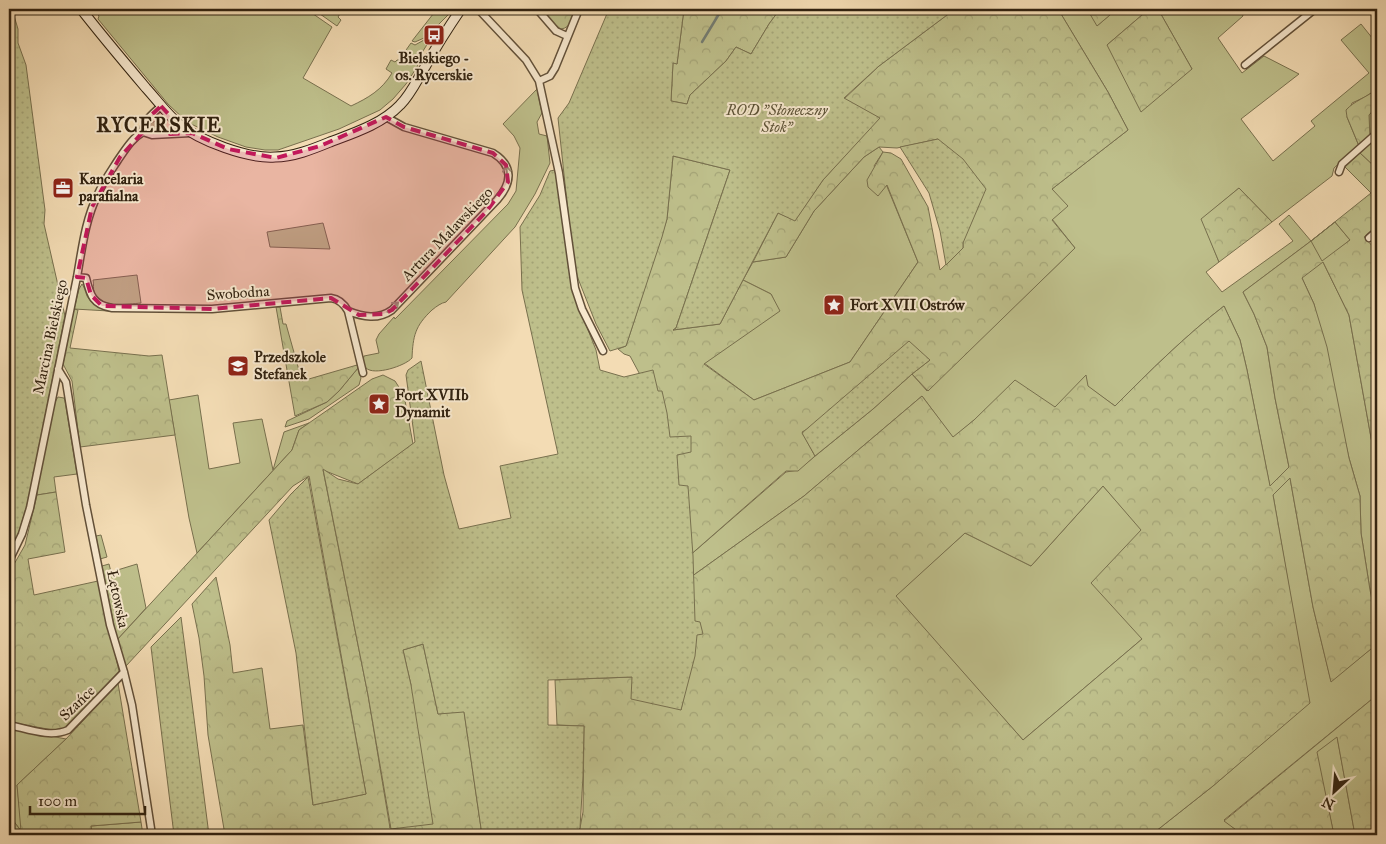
<svg xmlns="http://www.w3.org/2000/svg" width="1386" height="844" font-family="'IM FELL Great Primer',serif">
<defs>
<pattern id="forest-crowns" width="20" height="18" patternUnits="userSpaceOnUse" patternTransform="scale(1.25)"><rect width="20" height="18" fill="#bebf8b"/><path d="M2 6a3 3 0 1 1 6 0M12 15a3 3 0 1 1 6 0" fill="none" stroke="#a4a477"/></pattern>
<pattern id="garden-dots" width="8" height="8" patternUnits="userSpaceOnUse" patternTransform="scale(1.25)"><rect width="8" height="8" fill="#bebf8b"/><path d="M2 2h.1M6 6h.1" fill="none" stroke="#a4a477" stroke-width="1.8" stroke-linecap="round"/></pattern>
</defs>
<rect width="100%" height="100%" fill="#f3dcb4"/>
<filter id="stains"><feTurbulence type="fractalNoise" baseFrequency=".004" numOctaves="4"/><feColorMatrix values="0 0 0 0 .2 0 0 0 0 .09 0 0 0 0 .02 0 0 0 .5 -.17"/></filter>
<radialGradient id="worn" r=".72"><stop offset=".6" stop-color="#630" stop-opacity="0"/><stop offset="1" stop-color="#630" stop-opacity=".3"/></radialGradient>
<path fill="#bebf8b" stroke="#78704e" d="M91,9H306L332,27L303,78L351,106C368,98 382,90 392,73L386,69L391,60L395,62L397,60H399L411,43L415,45L424,40L428,43L423,51L417,67L406,84L393,99L380,110L339,129L278,150H265L246,147L218,137L187,122L168,104L98,19L99,16L94,10H91Z
M313,9H343L338,17L341,20L337,26Z
M437,9H454L438,25L429,40L424,38L415,42L412,41Z
M1058,9H1087L1098,25L1117,9H1149L1107,45L1192,69L1158,9H1241L1243,16L1218,38L1242,73L1264,56L1299,74L1241,119L1273,161L1315,126L1311,121L1369,73L1341,40L1361,24L1377,44V89L1365,97L1352,103L1347,117L1359,146L1334,168L1332,176L1272,222L1239,188L1202,219L1219,262L1206,272L1222,292L1293,241L1279,224L1289,215L1311,241L1335,222L1350,240L1323,262L1349,315L1377,471V624L1370,590L1361,533L1360,496L1349,458L1314,304L1302,278L1311,241L1243,292L1254,314L1267,347L1275,398L1289,467L1270,487L1247,370L1240,340L1224,306C1185,336 1150,371 1115,406L1087,386L1055,407L974,420L953,438L922,396L804,496L684,582L680,564L786,472L798,470L873,409L912,374L927,391L1075,248L1052,219V189L1128,130L1108,92Z
M537,89L542,113L537,122L539,134L547,136L550,163L535,194L515,227L446,302C441,303 437,306 432,310C415,326 413,336 412,358C405,366 374,376 366,368C363,365 363,360 364,356L379,353L376,340L379,334L394,317L395,319L508,204L516,191L520,148L514,136L503,124Z
M1377,106V131L1370,138L1369,115Z
M158,120H164L166,123L164,128L161,130L154,129L150,126L151,123Z
M1377,137V169L1360,153Z
M879,147L883,152L874,166L886,184L918,262L850,362L754,400L704,363L779,311L771,294L743,280L753,262L786,257L814,211L864,157Z
M323,223L330,249L270,247L267,232Z
M137,275L141,303C129,304 98,309 94,292C93,289 94,284 93,280Z
M82,284C85,288 85,291 87,296C92,305 100,308 109,311L74,309L79,289Z
M358,368L361,378L359,385L309,419L285,427L287,421L327,402L339,391Z
M198,395L209,469L240,463L233,423L262,419L273,470L284,432L309,423L299,430L292,450L197,553L189,518L169,400Z
M58,397L64,398L65,401L77,474L54,477L56,492L37,495L41,460L55,402Z
M1290,478L1313,607L1331,681L1377,644V695L1224,820L1243,835H1151L1213,786L1309,703L1273,495Z
M1103,486L1142,530V639L1023,740L895,596L965,533L1031,566Z
M101,535L107,557L100,559L96,536Z
M109,564L111,572L137,564L146,608L117,640L102,566Z
M9,728L66,739L17,785L22,832L9,815Z
M1337,736L1355,835H1334L1316,752Z
M141,822L143,835H92L91,826Z"/>
<path fill="url(#forest-crowns)" stroke="#78704e" fill-rule="evenodd" d="M562,9H576C573,17 571,28 561,29L555,26L545,14L551,10L555,14Z
M684,9H780L769,24L751,54L736,47L726,61L690,95L687,104L671,101L673,62L677,64Z
M955,9H1058L1108,92L1128,130L1052,189L1068,206L1052,220L1075,248L928,391L912,374L930,360L802,432L815,456L798,471H786L680,564L667,425L630,356L624,354L618,349L626,346L667,219L673,156L730,170L676,328L673,330L720,324L743,280L771,294L780,311L704,364L754,400L850,362L918,262L887,185L878,196L868,187L867,180L883,152L891,153L901,159L928,207L940,270L963,248V243L938,139L897,148L879,147L864,157L814,211L786,257L753,262L778,213L795,220L823,180L879,118L844,99L879,66Z
M1087,9H1117L1097,26Z
M1149,9H1158L1192,69L1141,112L1107,45Z
M1377,89V106L1369,115L1370,138L1359,146L1347,117L1346,110C1354,101 1367,97 1377,89Z
M1360,153L1377,169V226L1364,237L1377,251V471L1349,315L1323,262L1302,278L1314,304L1327,347L1349,458L1360,496L1361,533L1370,590L1377,624V644L1331,682L1313,607L1290,478L1273,495L1310,703L1213,786L1151,835H577L580,828L583,812L584,726L557,725L555,680L632,677L681,710L686,684L684,582L804,496L922,396L953,437L974,420L1015,380L1055,407L1086,375L1088,386L1115,406C1150,371 1185,336 1224,306L1240,340L1247,370L1270,486L1289,467L1275,398L1267,347L1254,314L1243,292L1311,241L1371,193L1345,167ZM1335,222L1350,240L1322,261L1311,241ZM1103,486L1141,530L1091,583L1142,639L1023,740L896,596L965,533L1031,566Z
M1239,188L1272,222L1219,262L1201,219Z
M276,307H280L283,324H286L302,381L357,365L358,368L339,391L327,402L295,416Z
M74,309L78,310L70,348L149,356L162,355L175,435L80,447L72,381L63,364Z
M383,375L395,381L404,395L413,444L358,484L323,470L368,695L390,828L411,685L403,650L423,644L438,714L464,711L482,835H225L208,735L204,676L199,638L192,604L216,577L230,645L233,673L262,668L270,729L303,725L313,805L366,794L309,476L293,486L126,666L117,640L292,450L299,430L372,379Z
M56,492L65,552L28,559L34,595L98,581L120,675L66,728L53,730L9,722V573L25,545L37,495Z
M118,683L141,822L91,826L92,835H9V815L21,831L17,785L66,739Z
M1377,695V835H1355L1337,737L1317,752L1334,835H1243L1224,821Z"/>
<path fill="url(#garden-dots)" stroke="#78704e" d="M9,9H12L18,29V43L26,65L45,210L44,224L65,316L28,501L18,535L9,553Z
M609,9H684L677,64L673,63L671,101L687,104L690,95L726,61L736,47L751,54L769,24L780,9H955L879,66L844,98L880,118L823,180L795,221L778,213L720,324L673,330L676,328L730,170L673,156L667,219L662,237L626,346L610,351L596,324L577,276L570,231L558,118L569,103Z
M938,139L963,159L986,189L963,243V248L946,265L940,231L929,193L900,147Z
M555,170L575,297L596,350L600,370L624,377L653,370L658,391H662L667,413L670,437L691,436V452L677,455L679,485L688,486L693,556L695,621L700,622L703,634L697,635L695,656L681,710L631,699L632,677L548,680V725L584,726L583,776L580,828L577,835H482L464,712L438,714L423,644L403,650L411,685L433,824L391,829L368,695L323,469L338,479L358,484L415,442L406,375L408,370L421,361L444,475L459,529L511,518L500,466L558,454L522,290L520,227L540,195L550,171Z
M909,341L930,360L912,374L873,409L815,456L802,433Z
M308,477L366,794L313,805L296,653L269,520L291,494Z
M181,617L209,835H174L151,647Z"/>
<g fill="none" stroke-linecap="round" stroke-linejoin="round">
<path stroke="#737d74" stroke-width="2.5" d="M702,42L722,9"/>
<g stroke="#625039" stroke-width="9">
<path id="street" d="M478,9L526,60L539,81L559,173L575,288L582,309L603,351
M537,9L556,31L567,36
M1245,65L1315,9
M539,81L550,76L555,68L579,9
M143,132C144,119 153,114 161,106
M1339,172L1342,164L1377,133
M1369,238L1377,231
M77,277L86,278C90,295 93,305 112,308L212,309L331,298C339,299 344,304 348,311L363,373
M348,311C363,317 378,320 392,310L497,200C512,183 514,166 493,153L404,127L386,117
M58,369L66,382L86,505L110,625L124,672L132,705L152,835
M9,561L22,534L30,508L77,277C82,249 85,220 98,194C103,182 111,171 118,160C125,150 132,138 143,132L152,135L191,133
M9,725C28,729 50,738 68,730L124,672"/>
</g>
<g stroke="#312210" stroke-width="11">
<path id="secondary" d="M81,9C102,36 124,62 146,88C157,100 167,114 179,124C200,141 248,159 275,157C293,157 313,149 330,142C354,133 382,124 400,105C411,94 417,80 425,67C436,47 448,28 461,9"/>
</g>
<use href="#street" stroke="#f7e8ce" stroke-width="6"/>
<use href="#secondary" stroke="#f7e8ce" stroke-width="9"/>
</g>
<defs><path id="oneway-shaft" d="M-6 0H5M1.5-3L5.5 0L1.5 3" fill="none" stroke-width="1.6" stroke-linecap="round" stroke-linejoin="round" transform="scale(1.25)"/></defs>
<g stroke="#9e8f78">
<use href="#oneway-shaft" transform="translate(507 173) rotate(-97)"/>
<use href="#oneway-shaft" transform="translate(393 307) rotate(-41)"/>
</g>
<path fill="#c2185b" fill-opacity="0.2" stroke="#c2185b" stroke-width="4" stroke-dasharray="10 6" stroke-linejoin="round" d="M161,106L172,118L170,134L192,133L228,149L276,158L320,146L386,117L404,127L493,153L506,165L508,182L486,212L392,310L383,314L359,315L331,298L212,309L102,306L91,295L86,278L77,277L92,207L120,157L143,132L146,120Z"/>
<defs>
<g id="bus-square" transform="scale(1.125)"><rect x="-9" y="-9" width="18" height="18" rx="4" fill="#8f2418" stroke="#f7e8ce"/><path d="M-5-6H5V4H4V6H2V4H-2V6H-4V4H-5ZM-3.5-4V0h7V-4ZM-3.5 1.2v1.5H-2V1.2ZM2 1.2v1.5H3.5V1.2Z" fill="#fff"/></g>
<g id="office-square" transform="scale(1.125)"><rect x="-9" y="-9" width="18" height="18" rx="4" fill="#8f2418" stroke="#f7e8ce"/><path d="M-6-3h4V-5.5h4V-3h4V5H-6ZM-1-4.5V-3h2v-1.5ZM-6 0V1H6V0Z" fill="#fff"/></g>
<g id="sight-square" transform="scale(1.125)"><rect x="-9" y="-9" width="18" height="18" rx="4" fill="#8f2418" stroke="#f7e8ce"/><path d="M0-6L1.8-2.2L6-1.7L2.9 1.2L3.7 5.4L0 3.3L-3.7 5.4L-2.9 1.2L-6-1.7L-1.8-2.2Z" fill="#fff"/></g>
<g id="school-square" transform="scale(1.125)"><rect x="-9" y="-9" width="18" height="18" rx="4" fill="#8f2418" stroke="#f7e8ce"/><path d="M0-5L7-2L0 1L-7-2ZM-4 1L0 2.5L4 1V4Q0 6-4 4Z" fill="#fff"/></g>
</defs>
<g fill-rule="evenodd">
<use href="#bus-square" x="434" y="35"/>
<use href="#office-square" x="63" y="188"/>
<use href="#sight-square" x="834" y="305"/>
<use href="#school-square" x="238" y="366"/>
<use href="#sight-square" x="379" y="404"/>
</g>
<g text-anchor="middle" dominant-baseline="central" stroke-width="4" stroke-linejoin="round" paint-order="stroke">
<g font-size="15" font-weight="bold" fill="#312210" stroke="#f7e8ce" text-anchor="start">
<text x="434" y="58" text-anchor="middle">Bielskiego -<tspan x="434" dy="17">os. Rycerskie</tspan></text>
<text x="79" y="179">Kancelaria<tspan x="79" dy="17">parafialna</tspan></text>
<text x="850" y="305">Fort XVII Ostrów</text>
<text x="254" y="357">Przedszkole<tspan x="254" dy="17">Stefanek</tspan></text>
<text x="395" y="395">Fort XVIIb<tspan x="395" dy="17">Dynamit</tspan></text>
</g>
<g font-size="15" font-style="italic" fill="#5b5135" stroke="#f7e8ce">
<text x="777" y="110">ROD "Słoneczny<tspan x="777" dy="17">Stok"</tspan></text>
</g>
<g font-size="15" fill="#312210" stroke="#f7e8ce">
<text transform="translate(447 234) rotate(-46)">Artura Malawskiego</text>
<text transform="translate(238 293) rotate(-4)">Swobodna</text>
<text transform="translate(50 337) rotate(-78)">Marcina Bielskiego</text>
<text transform="translate(118 599) rotate(78)">Łętowska</text>
<text transform="translate(77 703) rotate(-44)">Szańce</text>
</g>
<g font-size="20" font-weight="bold" letter-spacing="1" fill="#312210" stroke="#f7e8ce">
<text x="159" y="125">RYCERSKIE</text>
</g>
</g>
<rect width="1386" height="844" fill="none" stroke="#f3dcb4" stroke-width="30"/>
<rect x="10" y="10" width="1366" height="824" fill="none" stroke="#312210" stroke-width="2.5"/>
<rect x="15" y="15" width="1356" height="814" fill="none" stroke="#312210"/>
<g transform="translate(1334 792) rotate(206)" stroke="#f7e8ce" stroke-width="4" paint-order="stroke">
<path d="M0-4L9 19L0 12L-9 19Z" fill="#312210"/>
<text y="-8" font-size="14" font-weight="bold" text-anchor="middle" fill="#312210">N</text>
</g>
<path d="M30 806v8h115v-8" fill="none" stroke="#312210" stroke-width="2.5"/>
<text x="38" y="806" font-size="15" fill="#312210" stroke="#f7e8ce" stroke-width="4" paint-order="stroke">100 m</text>
<rect width="100%" height="100%" filter="url(#stains)"/>
<rect width="100%" height="100%" fill="url(#worn)"/>
</svg>
